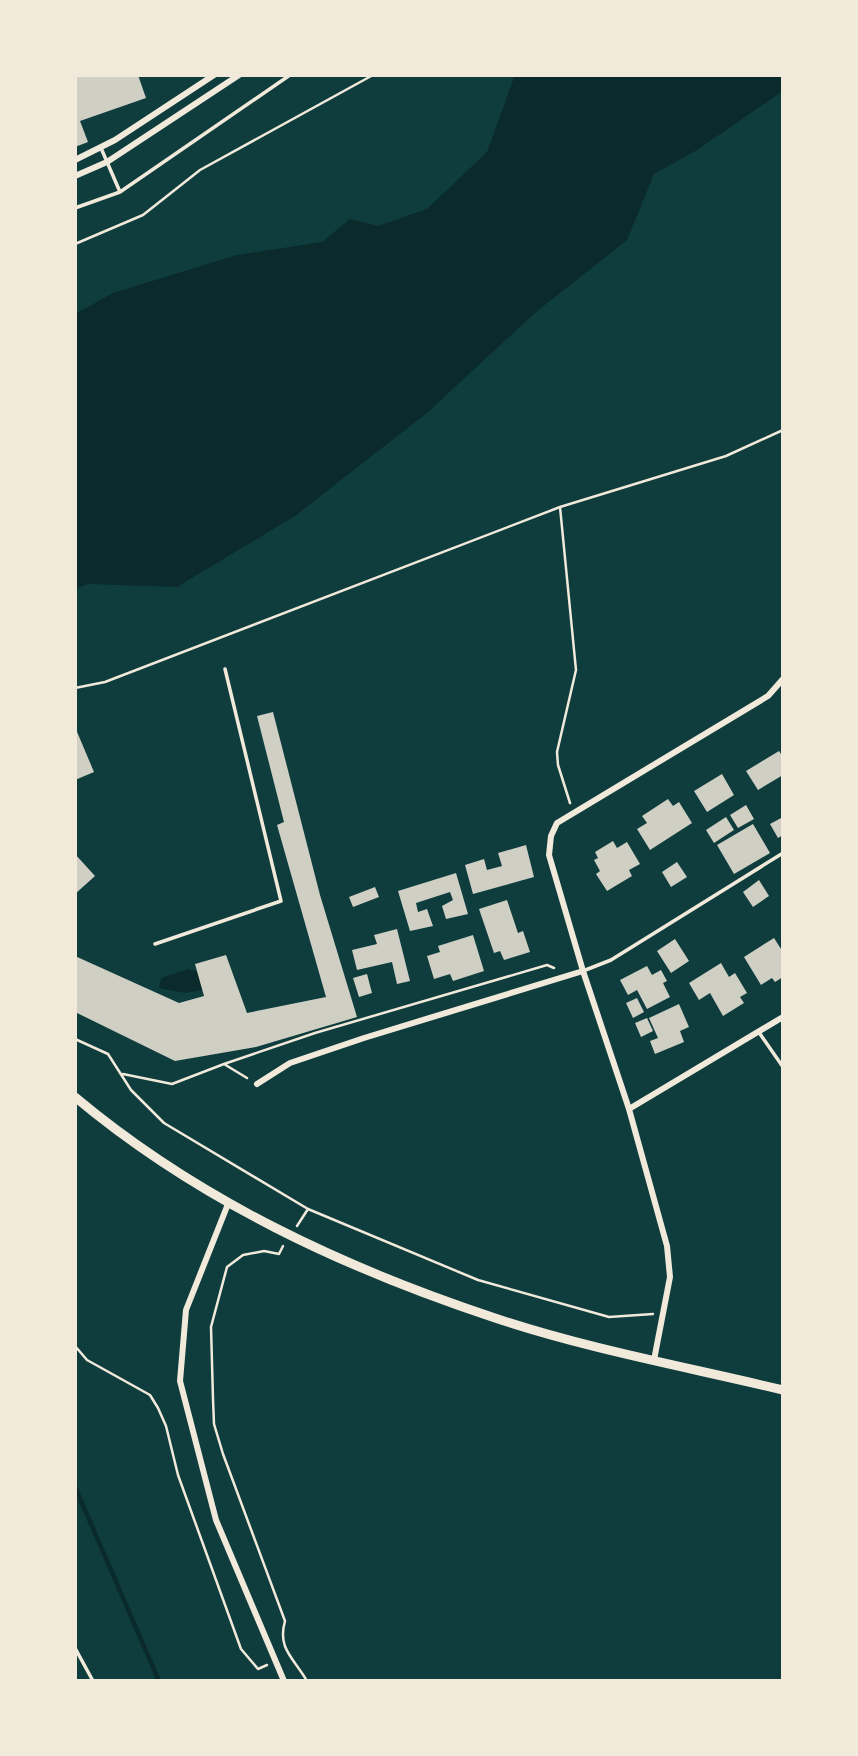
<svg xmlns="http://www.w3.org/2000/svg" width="858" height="1756" font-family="'Roboto Serif',serif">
<rect width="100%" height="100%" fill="#0f3d3e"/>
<path fill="#0a2a2b" d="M515,75H783V91L697,150L654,174L627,240L536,312L428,412L295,516L177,587L88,584L75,589V314L113,293L237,255L322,242L350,219L378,226L427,209L487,152Z
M188,969L198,972L203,990L185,993L159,988L161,978Z"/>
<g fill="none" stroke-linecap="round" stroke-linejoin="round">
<path stroke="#0a2a2b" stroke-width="4.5" d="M75,1487L159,1681"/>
</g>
<path fill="#cfcfc3" d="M75,75H138L146,98L80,121L88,142L75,147Z
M273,712L320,895L357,1017L256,1047L175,1061L75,1012V956L179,1003L204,996L195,964L226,955L247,1013L326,997L277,825L284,822L257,716Z
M75,727L94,772L75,780Z
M779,751L783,757V775L758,790L746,771Z
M722,774L734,795L707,812L694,791Z
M668,799L673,806L679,802L692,823L650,850L637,829L647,823L642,816Z
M746,805L754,819L738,828L730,815Z
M726,817L734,830L714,843L706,830Z
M783,817V835L778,838L770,824Z
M753,824L770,853L734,874L717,845Z
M613,841L617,848L627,842L640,864L629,870L632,876L607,891L596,874L600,871L594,860L598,858L595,852Z
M526,845L534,877L473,894L465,865L484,859L487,870L502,866L498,853Z
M75,854L95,876L75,894Z
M677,862L687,877L671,887L662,872Z
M456,873L468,914L446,919L442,906L453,900L450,892L416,903L418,912L427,909L433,926L410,931L398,891Z
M759,880L769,896L753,907L743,892Z
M375,887L379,897L353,907L349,897Z
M507,900L518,933L523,931L530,952L504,960L500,951L494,953L479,909Z
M397,929L410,981L397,984L392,962L357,970L352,950L377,944L374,935Z
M473,935L484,971L453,981L450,974L434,979L427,956L440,952L438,946Z
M774,938L783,952V977L775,982L772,978L761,985L744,957Z
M675,939L689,961L671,973L657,951Z
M721,963L729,977L735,973L747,993L740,997L744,1003L723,1016L710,993L699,1000L689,983Z
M647,966L652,975L661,970L667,981L663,983L670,997L647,1009L637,990L628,995L620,980Z
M367,974L372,993L359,997L353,978Z
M637,998L644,1012L633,1018L626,1003Z
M679,1004L689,1027L680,1031L684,1042L655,1054L650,1041L658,1038L649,1018Z
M647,1018L653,1031L641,1037L635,1023Z"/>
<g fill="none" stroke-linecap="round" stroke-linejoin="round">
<path stroke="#f1e9da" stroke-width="2.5" d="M75,244L143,215L200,170L373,75
M560,507L576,670L557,752L558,765L570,803
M75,688L105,682L560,507L726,456L783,430
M75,1039L108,1054L131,1090L164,1123L308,1209L478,1280L609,1317L653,1314
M224,1064L315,1033L547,965L554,968
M123,1074L172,1084L224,1064L247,1078
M297,1226L308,1209
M283,1246L279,1254L264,1251L243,1255L227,1267L211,1327L213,1399L214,1424L223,1454L285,1621C277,1649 294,1658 307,1681
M75,1346L87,1360L150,1395L158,1408L166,1426L178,1475L241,1649L258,1669L267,1665"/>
<path stroke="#f1e9da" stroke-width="3.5" d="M101,148L120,192
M75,208L120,192L290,75
M155,944L281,901L225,669
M583,971L611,960L783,853
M758,1031L783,1067
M75,1648L93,1681"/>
<path stroke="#f1e9da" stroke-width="6" d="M75,160L115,140L214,75
M75,176L107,162L239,75
M257,1084L290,1063L364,1038L583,971
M629,1109L783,1017
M228,1204L186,1310L180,1381L216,1520L284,1681
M654,1360L670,1277L667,1246L629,1109L583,971L549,855L551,836L557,823L768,696L783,679"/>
<path stroke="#f1e9da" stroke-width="9" d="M75,1097C198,1200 344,1268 495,1318C588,1349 687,1367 783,1390"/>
</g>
<rect width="858" height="1756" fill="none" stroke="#f1e9da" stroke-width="154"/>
</svg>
